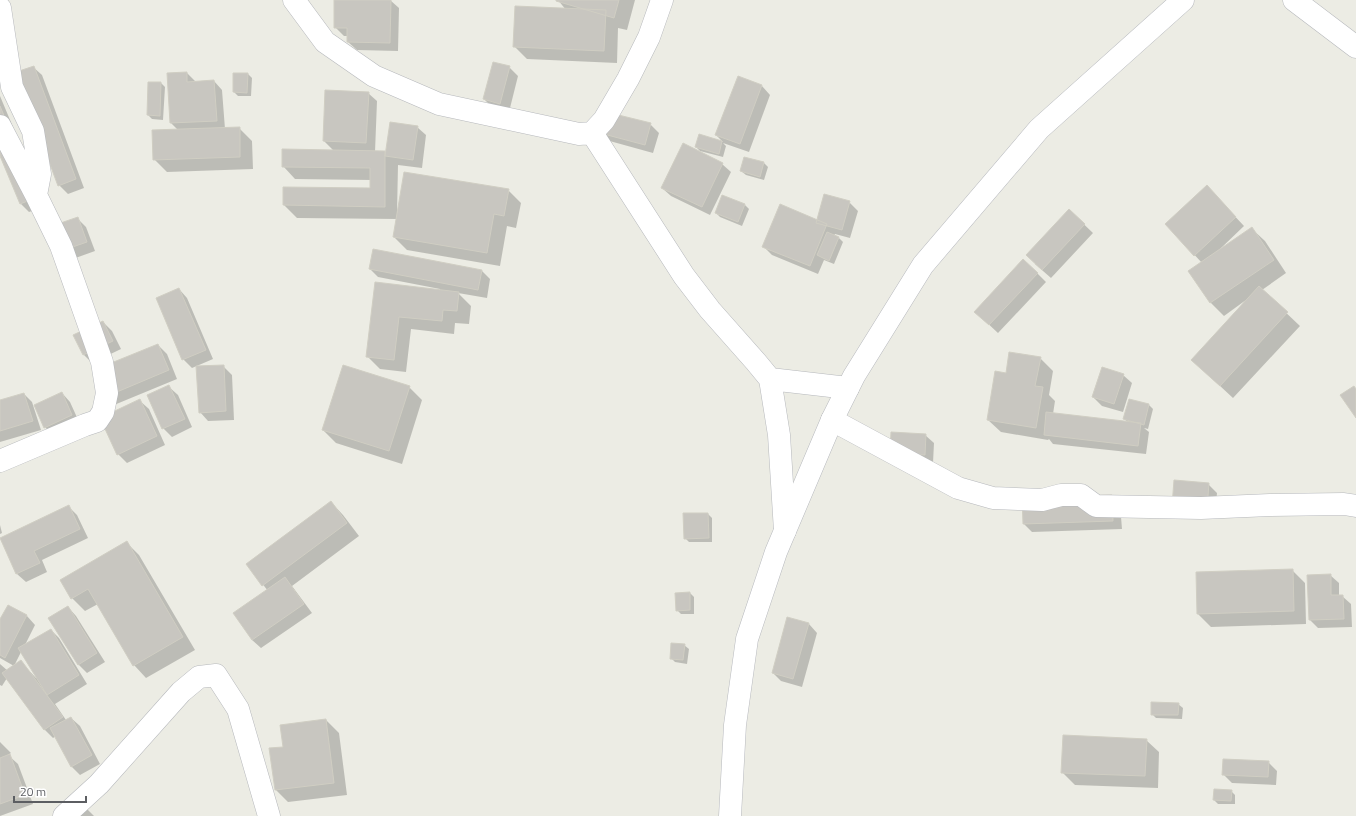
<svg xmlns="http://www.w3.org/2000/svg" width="1356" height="816" font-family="'Titillium Web',sans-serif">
<rect width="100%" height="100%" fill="#ecece4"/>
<path fill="#0003" d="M335,0H390L399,8L398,51L357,50L348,42V36H344L335,27Z
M558,0H635L627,30L618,28L617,63L527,59L514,46L566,10Z
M33,67L42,75L84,188L68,194L59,185Z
M509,67L518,76L509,112L493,108L484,99Z
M187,73L196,82L214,81L222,90L225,129L239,128L252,141L253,169L167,172L154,159L178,130L171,123L168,74Z
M248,74L252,78L251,96H238L234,92Z
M149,83H161L165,87L163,120L152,119L148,115Z
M762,86L770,95L749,152L723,143L726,146L723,157L700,151L696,147L700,135L723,142L716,135Z
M326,91L368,93L377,101L375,152H385L387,154L417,127L426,135L422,168L398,165L397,214L508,190L521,203L516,228L507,226L500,266L407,250L394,237L397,219L297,218L284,205V188L371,189V180L295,179L283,166L334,151L324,141Z
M0,96L46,206L29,212L21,204L0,153Z
M650,124L659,133L653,153L606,140L597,132Z
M764,163L768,167L764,180L746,175L741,171Z
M722,164L731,172L710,215L671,196L662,188Z
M1215,195L1244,226L1219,250L1252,229L1265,241L1286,273L1262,290L1300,326L1233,398L1192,360L1246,300L1224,316L1211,303L1189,271L1202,263L1166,224Z
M723,196L745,205L749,209L742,226L720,217L716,213Z
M849,202L858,211L850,238L835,234L834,236L839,238L843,242L834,264L824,260L818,274L772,255L763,246L818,221Z
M1069,210L1093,233L1051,278L1035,264Z
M77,218L86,227L95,251L70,260Z
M370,269L482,271L490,279L487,298L458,293L471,306L469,324L455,323L454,334L411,329L406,372L380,369L367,356L376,283L440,291V289L378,277Z
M1037,273L1046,282L998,333L984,320Z
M179,289L187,298L213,359L192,368L183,359Z
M103,322L112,331L121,349L92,363L84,355L75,336Z
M158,345L167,354L177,379L114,405L105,396Z
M1040,358L1053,371L1049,395L1055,401L1053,414L1128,422L1124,419L1149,405L1153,409L1148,429L1144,428L1149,432L1146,454L1053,444L1049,439L1048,440L1001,432L988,420L1007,374Z
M223,366L232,375L234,420L208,421L200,412Z
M1123,375L1132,383L1123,412L1102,406L1093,397Z
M169,387L178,395L192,427L172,437L163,428Z
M409,387L422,400L402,464L336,443L323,430Z
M62,393L70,402L80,424L53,436L45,427Z
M24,394L32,402L41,430L0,442V401Z
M140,401L149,409L165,445L127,463L118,454Z
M925,435L934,443L933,463L891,453Z
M1208,484L1217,493L1215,518L1173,506Z
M331,502L343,515L359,536L292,586L312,613L261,648L252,640L268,591L247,564Z
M1120,504L1122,529L1032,532L1024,524Z
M69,507L77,515L88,538L42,560L47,572L26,582L17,574L1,539Z
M708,514L712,518V542H689L685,538Z
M0,525L2,533L0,534Z
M127,543L139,555L195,650L146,678L134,665L98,604L85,611L72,598L62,581Z
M1292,570L1305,583L1306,624L1211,627L1198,614Z
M1330,575L1339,583V596H1342L1351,604L1352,627L1318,628L1310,620Z
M690,593L694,597V614H681L677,610Z
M8,606L27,616L35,625L25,645L51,630L59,638L87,684L55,704L66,720L71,718L80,726L100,764L80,775L71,766L56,736L53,738L45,730L7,678L2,686L0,685V664L8,671L21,662L36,678L37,677L21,652L14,666L0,658V622Z
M68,607L76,616L105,662L87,673L78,664Z
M788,619L809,624L817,633L802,687L781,681L773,673Z
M684,645L689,649L687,664L675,662L671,658Z
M1178,704L1183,708L1182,719L1156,718L1152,714Z
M326,720L339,733L347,795L288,802L275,789L284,748Z
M1146,740L1159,752L1158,788L1075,785L1062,772Z
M0,742L11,753L8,755L18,764L33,804L0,816Z
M1268,762L1277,771L1276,785L1232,783L1223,774Z
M1231,791L1235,795V804H1218L1214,800Z
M86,808L94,816H71Z"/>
<path fill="#c8c6c0" stroke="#d0cec3" d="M334,0H391L390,43L347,42V28H334Z
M556,0H619L614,18L556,1Z
M515,6L606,10L604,51L513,47Z
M493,62L510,66L500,104L483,99Z
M34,66L76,179L58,186L16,72Z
M187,72V82L214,80L217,121L170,123L167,73Z
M233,73H248L247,93L233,92Z
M738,76L762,85L740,144L715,135Z
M148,82H161L160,116L147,115Z
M325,90L369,92L366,143L323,141Z
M0,106L38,197L20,204L0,156Z
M602,111L651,123L645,145L596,132Z
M390,122L418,126L413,160L385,156Z
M240,127V157L153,160L152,130Z
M699,134L722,141L719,154L695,147Z
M683,143L723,163L702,207L661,188Z
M282,149L385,151V207L283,205V187L370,188V168L282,167Z
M744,157L764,162L760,177L740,171Z
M404,172L509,189L504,216L494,214L487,253L393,237Z
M1207,185L1236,217L1194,256L1165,224Z
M824,194L850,201L842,230L816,223Z
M722,195L745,204L738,222L715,213Z
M780,204L827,224L810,266L762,247Z
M1069,209L1085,224L1042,270L1026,255Z
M78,217L87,242L61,251L52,226Z
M1252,227L1274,260L1210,303L1188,271Z
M827,232L839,237L829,261L817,255Z
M373,249L482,270L478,290L369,269Z
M1023,259L1038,273L989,325L974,312Z
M375,282L459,292L457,311L443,310L442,321L399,317L394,360L366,357Z
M1259,286L1288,312L1220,386L1191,360Z
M179,288L206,350L182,360L156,298Z
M103,321L113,341L83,355L73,335Z
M158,344L169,370L105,397L94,370Z
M1009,352L1041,357L1035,386L1043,387L1036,428L987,420L995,371L1006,373Z
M224,365L226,411L199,413L196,366Z
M343,365L410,386L389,451L322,430Z
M1102,367L1124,374L1114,404L1092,397Z
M169,385L185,419L162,429L147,395Z
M1354,386L1356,389V418L1340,395Z
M62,392L72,415L44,428L34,405Z
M24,393L33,421L0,431V400Z
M140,399L157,436L117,455L100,418Z
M1129,399L1149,404L1144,425L1123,419Z
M1046,412L1141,423L1138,446L1044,435Z
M891,432L926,434L925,455L890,453Z
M1174,480L1209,483L1207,509L1172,506Z
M1112,495L1113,521L1023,524L1022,498Z
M331,501L347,523L262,586L246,564Z
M69,505L80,529L34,551L40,563L16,574L0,538Z
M683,513H708L709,538L684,539Z
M127,541L183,637L133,666L88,589L71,599L60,580Z
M1293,569L1294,611L1197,614L1196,572Z
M1331,574V595H1343L1344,619L1309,620L1307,575Z
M285,577L304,604L252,640L233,613Z
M690,592V610L676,611L675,593Z
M8,605L27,615L5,658L0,655V619Z
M68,606L97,653L78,665L48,618Z
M787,617L809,623L793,679L772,673Z
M51,629L79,675L47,695L18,648Z
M671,643L685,644L683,660L670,659Z
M21,660L63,717L44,730L2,673Z
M1151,702L1179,703L1178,715H1151Z
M71,717L92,755L71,767L50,728Z
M326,719L334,783L275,790L269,748L283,747L280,725Z
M1063,735L1147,739L1145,776L1061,773Z
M10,754L25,795L0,804V758Z
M1223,759L1269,761L1268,777L1222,775Z
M1214,789L1232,790L1231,801L1213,800Z"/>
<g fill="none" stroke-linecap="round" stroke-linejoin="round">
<g stroke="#b6b8bc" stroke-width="23">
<path id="minor" d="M294,0L325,42L374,76L439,104L579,134L592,133L604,120L628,79L649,37L662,0
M1294,0L1356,47
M0,8L12,87L33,131L40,174L36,195
M0,126L36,195L61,246L102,362L107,393L103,412L97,421L85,425L0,461
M592,133L684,276L710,310L756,362L770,379L779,435L785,531
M770,379L848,388
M832,420L958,488L993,498L1042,500L1061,495H1081L1096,506L1201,508L1270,505L1344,504L1356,506
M64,816L99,784L181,692L199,677L216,675L238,709L269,816"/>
</g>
<g stroke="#b7b9be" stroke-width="23">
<path id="secondary" d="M730,816L735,725L747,639L776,552L832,420L854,376L923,265L1039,129L1183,0"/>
</g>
<use href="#minor" stroke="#fff" stroke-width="22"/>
<use href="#secondary" stroke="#fff" stroke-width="22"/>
</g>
<path d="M14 796v6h72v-6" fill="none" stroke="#5c5e62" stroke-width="2"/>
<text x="20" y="796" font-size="12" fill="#5c5e62" stroke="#ffffff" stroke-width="3" paint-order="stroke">20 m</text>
</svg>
